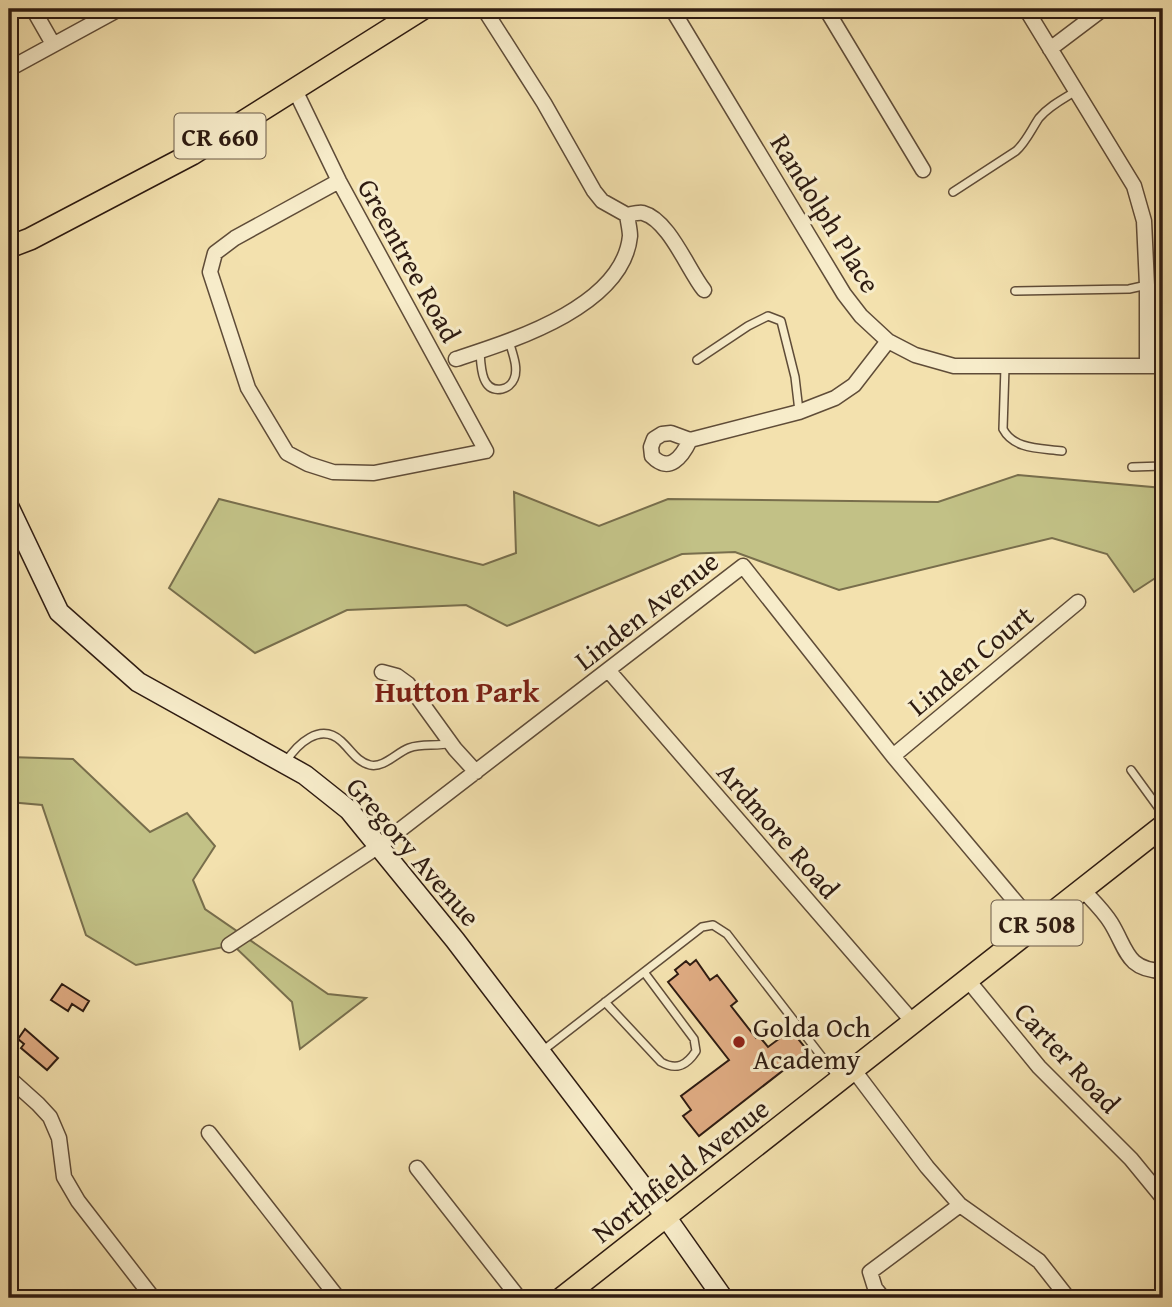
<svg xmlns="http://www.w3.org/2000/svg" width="1172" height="1307" font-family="'Gentium Book Plus',serif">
<rect width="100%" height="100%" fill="#f3e1ae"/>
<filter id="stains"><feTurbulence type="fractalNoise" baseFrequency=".00286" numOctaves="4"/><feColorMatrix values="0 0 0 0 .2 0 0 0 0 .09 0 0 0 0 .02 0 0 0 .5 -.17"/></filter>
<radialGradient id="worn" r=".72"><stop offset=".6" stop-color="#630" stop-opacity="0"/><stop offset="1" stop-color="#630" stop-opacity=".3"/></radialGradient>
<path fill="#c2c186" stroke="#786e4c" stroke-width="2" d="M1018,475L1163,488V573L1134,592L1107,554L1052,538L839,590L735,552L682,554L507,626L466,605L347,610L255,653L169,588L219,499L483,565L516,553L514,492L599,526L668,499L938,502Z
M9,757L73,759L150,832L187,813L215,846L193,880L205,909L328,994L366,998L300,1049L292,1002L233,945L136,965L86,935L42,805L9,802Z"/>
<path fill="#dfab82" stroke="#2e1b11" stroke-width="2" d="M696,960L710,980L717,975L737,1001L731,1006L756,1038L759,1036L768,1047L791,1030L808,1051L699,1136L683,1116L691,1110L681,1096L729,1060L668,982L678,974L675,970L686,961L690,965Z
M62,984L89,1001L83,1011L72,1004L68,1011L51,1000Z
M25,1029L58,1058L47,1070L21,1048L24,1044L18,1039Z"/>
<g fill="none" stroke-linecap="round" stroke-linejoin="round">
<g stroke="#5f4c38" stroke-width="10">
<path id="lane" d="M953,192L1016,151C1026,142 1031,130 1039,118C1049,106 1063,99 1076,91
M1015,291L1129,289L1147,285
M480,352C481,366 481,393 502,389C507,388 512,384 514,379C519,368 512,352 509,341
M697,360L748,326L768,316L781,321L795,377L799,411
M1005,367L1003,429C1014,450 1041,448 1062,451
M1132,467L1163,466
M285,763C297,744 320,722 341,741C351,750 357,762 370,765C384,768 396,753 409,748C423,743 436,747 451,743
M1131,770L1163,814
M605,1002L661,1062C677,1071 687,1065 696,1051L694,1039L644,972
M541,1052L702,927L713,925L727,934L839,1079"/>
</g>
<g stroke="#5f4c38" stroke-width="17">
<path id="street" d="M33,9L53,44
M672,9L844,294L861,316L888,341L915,355L954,366H1163
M826,9L923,170
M1026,9L1134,186L1144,221L1147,285V366
M1050,49L1103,9
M9,69L119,9
M295,90L339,181L486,451L374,473L333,472L308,464L287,453L248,388L210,272L215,253L235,238L339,181
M627,215C632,214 639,212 643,213C669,220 688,270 704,290
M456,359C511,341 623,307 630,236C630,230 628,222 627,215L602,201L594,191L544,103L484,9
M690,440C682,457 669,474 652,456L651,447L654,439L662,434L671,433L690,440L799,412L835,398L854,385L888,341
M608,670L913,1022
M382,672L397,676L408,684L455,749L476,772
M893,756L1078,602
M1082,889C1092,900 1103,910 1111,923C1127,949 1126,970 1163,971
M229,945L379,846L743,566L893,756L1035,925
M967,979L1039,1067L1131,1159L1163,1198
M853,1069L927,1167L960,1205L1039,1261L1068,1298
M9,1078L38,1104L50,1117L59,1138L64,1177L78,1201L153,1298
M209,1133L338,1298
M417,1168L519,1298
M883,1298L875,1288L870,1272L960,1205"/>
</g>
<g stroke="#2e1b11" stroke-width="22">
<path id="secondary" d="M9,507L59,612L138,682L305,775L349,810L455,940L666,1217L723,1298"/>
</g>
<g stroke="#2e1b11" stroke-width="24">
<path id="primary" d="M9,247L30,239L192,154L422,9
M562,1298L1163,826"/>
</g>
<use href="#lane" stroke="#f7ecca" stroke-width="7"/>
<use href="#street" stroke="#f7ecca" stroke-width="14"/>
<use href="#secondary" stroke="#f7ecca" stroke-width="19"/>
<use href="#primary" stroke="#f3e1ae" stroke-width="21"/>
</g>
<circle fill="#8f2418" stroke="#f7ecca" stroke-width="2.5" cx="739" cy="1042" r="7"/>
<g text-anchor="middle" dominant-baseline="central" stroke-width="6" stroke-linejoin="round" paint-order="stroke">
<g fill="#f7ecca" stroke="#6a5a48" stroke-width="2">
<rect x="174.5" y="113.5" width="91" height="45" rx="5"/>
<rect x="991.5" y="900.5" width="91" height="45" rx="5"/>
</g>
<g font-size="26" font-weight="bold" fill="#2e1b11">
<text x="220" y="136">CR 660</text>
<text x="1037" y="923">CR 508</text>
</g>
<g font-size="28" fill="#2e1b11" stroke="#f7ecca">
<text transform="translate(826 213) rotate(58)">Randolph Place</text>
<text transform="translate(410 260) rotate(61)">Greentree Road</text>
<text transform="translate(646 610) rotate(-38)">Linden Avenue</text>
<text transform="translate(970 660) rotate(-40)">Linden Court</text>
<text transform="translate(779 830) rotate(49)">Ardmore Road</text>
<text transform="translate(414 851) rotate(49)">Gregory Avenue</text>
<text transform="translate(1068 1057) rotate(47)">Carter Road</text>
<text transform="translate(680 1170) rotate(-38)">Northfield Avenue</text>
</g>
<g font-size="28" fill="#2e1b11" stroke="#f7ecca" text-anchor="start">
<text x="753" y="1026">Golda Och<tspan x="753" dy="32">Academy</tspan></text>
</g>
<g font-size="30" font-weight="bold" fill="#7a1f14" stroke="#f7ecca">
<text x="457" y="691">Hutton Park</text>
</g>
</g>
<rect width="1172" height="1307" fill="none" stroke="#f3e1ae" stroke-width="35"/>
<rect x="10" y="10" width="1151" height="1286" fill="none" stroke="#2e1b11" stroke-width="3.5"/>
<rect x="18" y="18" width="1137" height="1272" fill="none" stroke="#2e1b11" stroke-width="2"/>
<rect width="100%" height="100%" filter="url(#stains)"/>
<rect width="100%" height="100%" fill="url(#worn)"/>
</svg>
